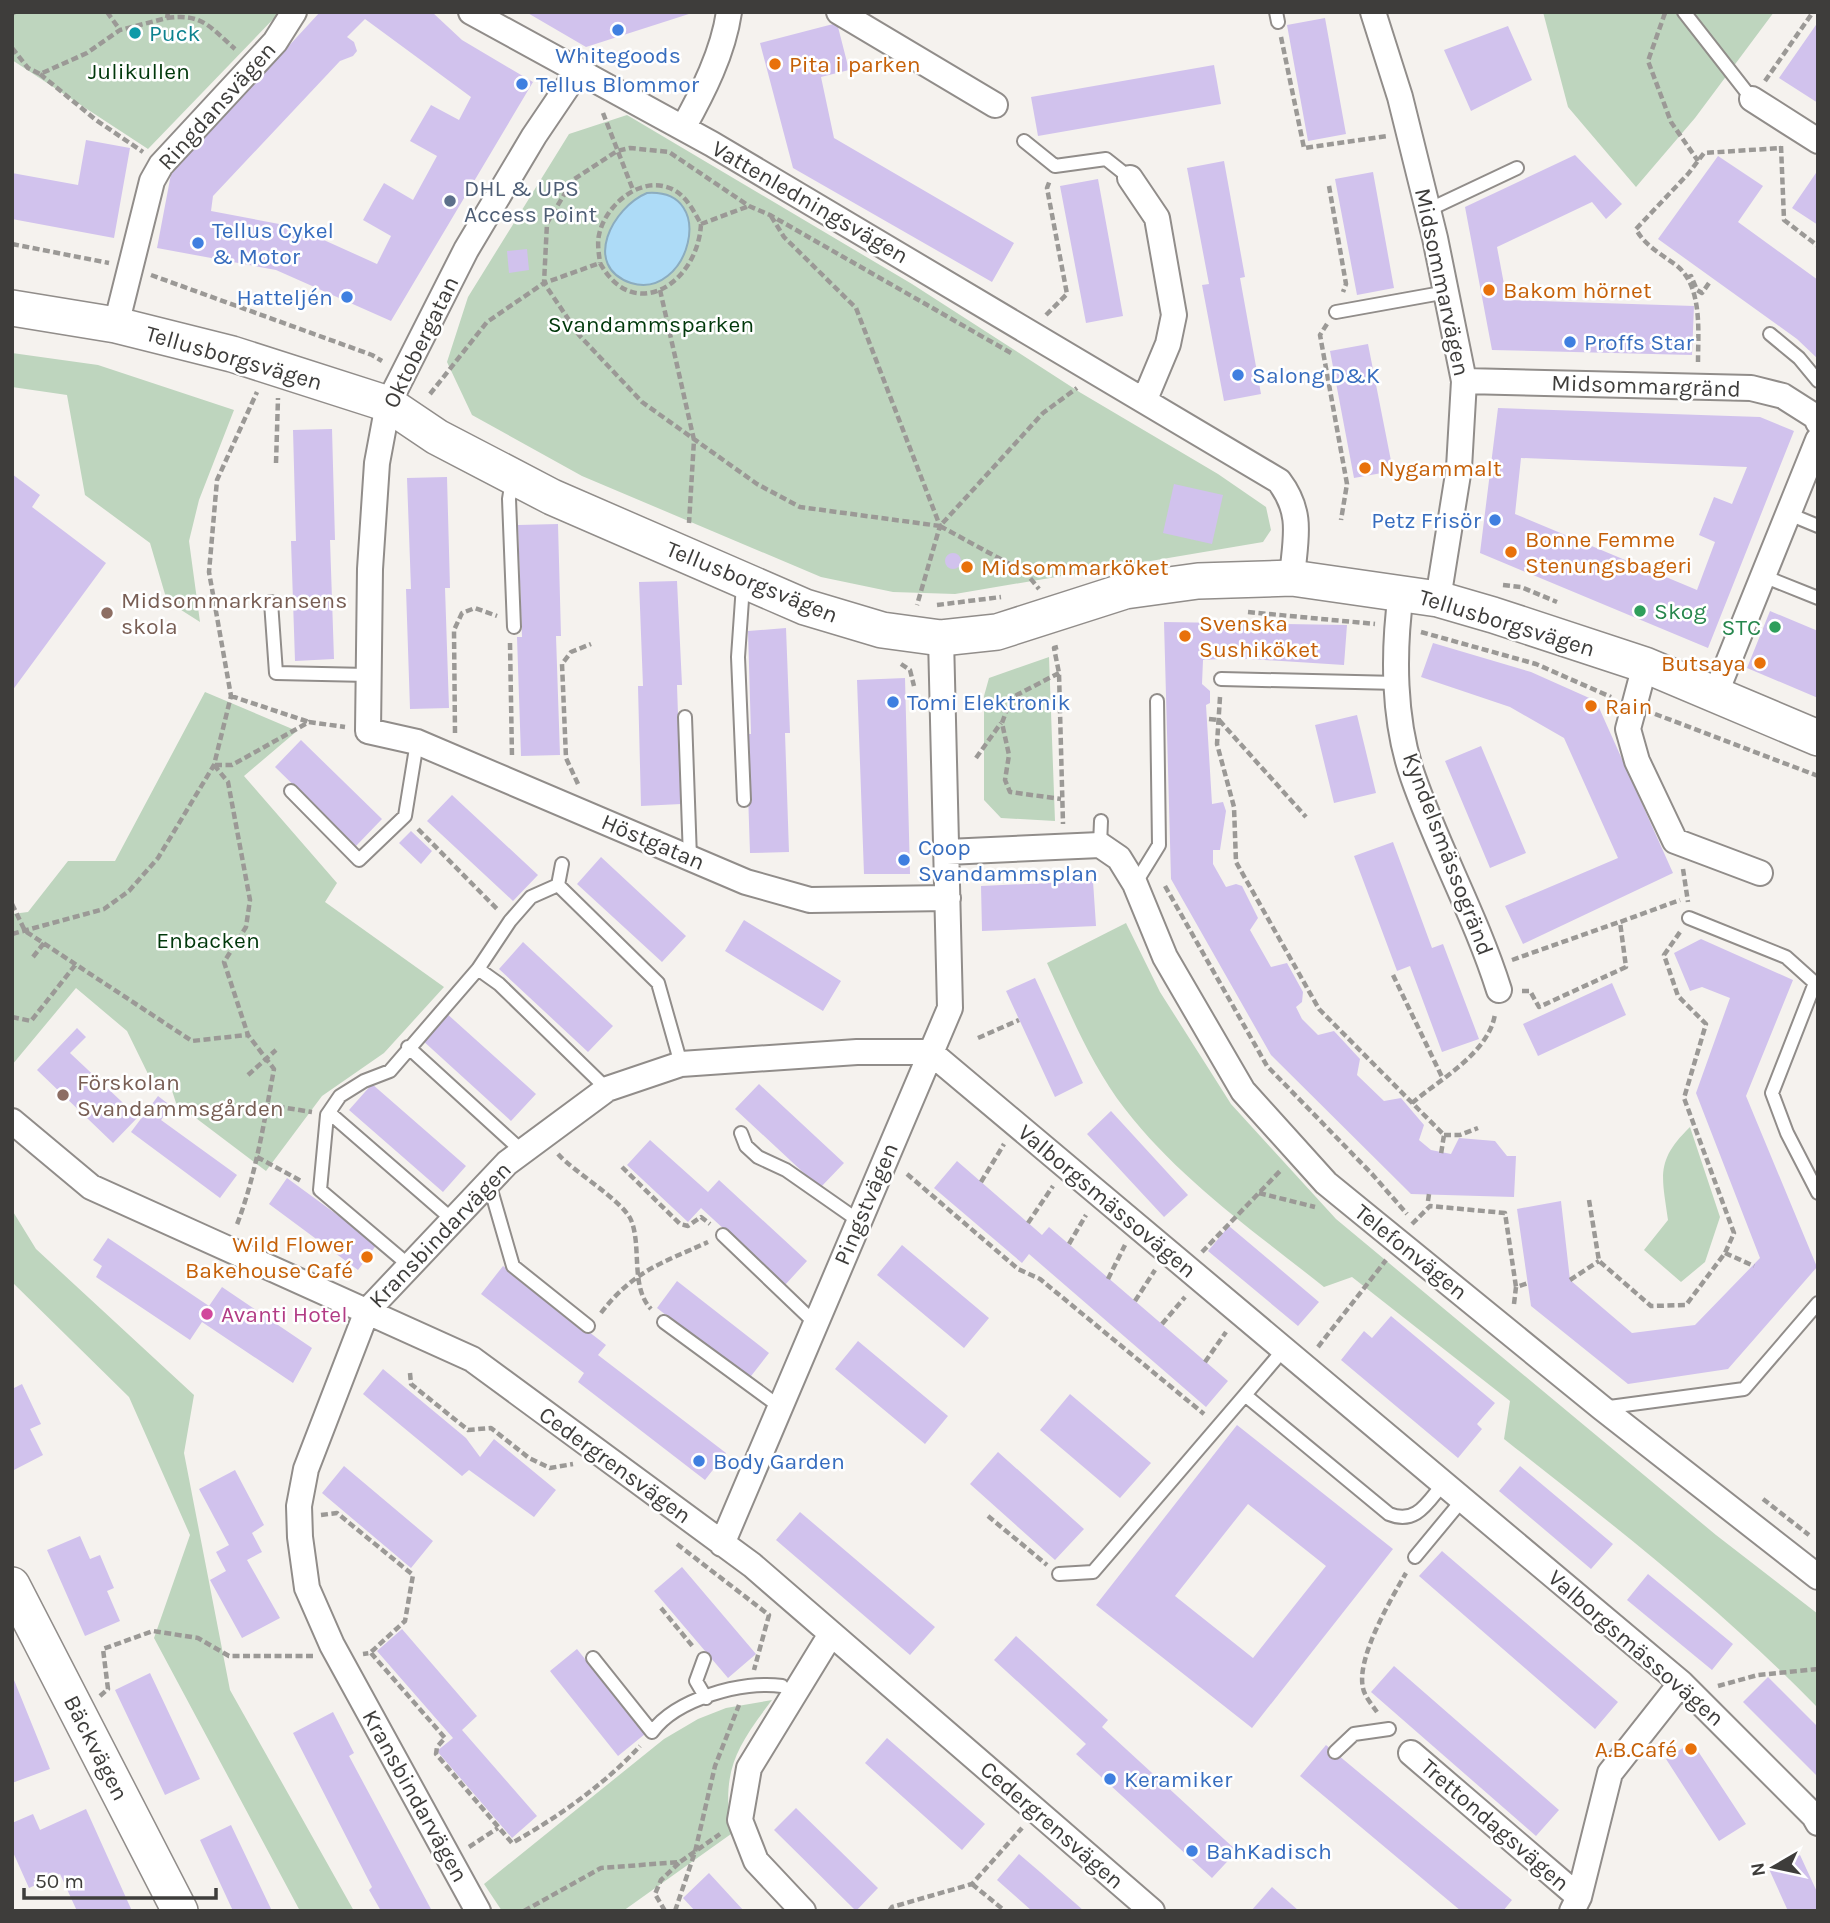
<svg xmlns="http://www.w3.org/2000/svg" width="1830" height="1923" font-family="Karla,sans-serif">
<rect width="100%" height="100%" fill="#f5f2ee"/>
<path fill="#bed5be" d="M12,12H280L148,149L12,60Z
M1543,12H1774L1695,118L1636,187L1568,107Z
M627,115L912,284L1081,393L1218,474L1266,507L1271,530L1263,542L955,594L893,592L821,577L582,476L472,415L447,362L468,297L569,134Z
M12,353L98,365L234,410L199,500L189,541L200,622L167,601L150,543L85,495L67,395L12,387Z
M1049,657L1055,821L1001,818L984,800V696L989,678Z
M205,692L297,731L244,776L337,883L325,902L444,987L384,1053L322,1096L266,1171L176,1103L168,1078H150L127,1031L76,988L12,1065V914L28,912L68,861H115Z
M1126,923L1160,992L1231,1104L1336,1219L1716,1535L1818,1614V1708C1722,1609 1612,1524 1504,1439L1510,1401L1352,1277L1324,1287C1255,1232 1179,1179 1125,1109C1091,1065 1070,1013 1047,963Z
M1690,1127L1720,1217L1705,1262L1681,1282L1644,1250L1668,1220C1662,1176 1655,1161 1690,1127Z
M12,1210L36,1249L194,1395L184,1453L230,1690L354,1911H300L154,1638L190,1535L129,1397L12,1282Z
M772,1700C734,1750 722,1771 731,1834L623,1911H502L484,1884L664,1739L698,1719L726,1708Z"/>
<path fill="#addbf7" stroke="#8cacbf" stroke-width="2" d="M647,193C720,188 688,301 631,283C581,266 613,207 647,193Z"/>
<path fill="#d1c2ed" fill-rule="evenodd" d="M320,12H432L462,40L533,82L391,321L276,270L157,248L171,174ZM365,19L471,97L459,120L431,105L410,141L437,156L413,200L384,183L373,202L363,220L391,236L377,264L295,227L211,211L213,196L340,61L353,56L357,51L354,42L347,37Z
M526,12H692V13L586,47Z
M1325,18L1346,134L1308,141L1287,25Z
M1818,22V103L1779,78Z
M837,23L849,70L821,77L834,138L1014,243L992,282L793,168L760,43Z
M1508,26L1532,80L1471,111L1444,50Z
M1214,65L1221,104L1038,136L1031,97Z
M86,140L130,148L114,238L12,219V173L78,185Z
M1575,155L1622,204L1606,219L1592,202L1497,247L1507,300L1694,306L1692,355L1492,350L1465,207Z
M1718,156L1763,186L1738,222L1818,280V359L1797,339L1658,239Z
M1224,161L1245,277L1240,278L1261,394L1224,401L1202,285L1209,284L1187,168Z
M1818,170V225L1792,208Z
M1373,172L1394,288L1357,295L1335,179Z
M1098,179L1123,316L1086,323L1060,186Z
M527,249L529,270L509,273L507,251Z
M1368,344L1393,471L1354,478L1330,351Z
M1498,408L1760,417L1794,431L1708,648L1480,553ZM1521,458L1747,467L1732,504L1714,497L1699,535L1715,542L1697,590L1515,514Z
M332,429L335,540H330L334,659L295,661L291,541H296L293,430Z
M12,474L40,495L32,507L106,563L12,691Z
M447,477L450,588H445L449,708L410,709L406,589H411L407,478Z
M1174,484L1223,495L1212,544L1163,533Z
M558,524L561,636H556L560,755L521,756L517,637H522L518,525Z
M945 561a8 8 0 1 1 16 0a8 8 0 1 1-16 0Z
M677,581L682,685H677L681,804L641,806L638,686H643L639,582Z
M1770,611L1818,631V698L1747,668Z
M1164,622L1347,625L1344,665L1235,658L1203,660L1202,684L1210,691V703L1206,705L1212,804L1223,802L1226,811L1220,850H1213V864L1226,887L1236,884L1242,886L1258,918L1250,930L1271,967L1287,963L1303,992L1302,1002L1296,1007L1302,1019L1318,1035L1334,1031L1360,1059L1357,1075L1384,1101L1401,1098L1424,1125L1419,1140L1431,1150L1451,1154L1459,1138L1495,1141L1507,1156H1516L1514,1197L1411,1194L1271,1055L1171,879Z
M786,628L790,733H785L789,852L750,853L746,734H751L748,631Z
M1433,643L1531,672L1596,701L1673,873L1523,944L1505,906L1618,858L1564,738L1510,707L1421,677Z
M905,678L910,874H864L857,680Z
M1357,715L1376,793L1334,803L1315,725Z
M301,740L382,819L356,846L275,767Z
M1481,746L1526,853L1490,868L1445,761Z
M452,795L538,875L513,901L427,821Z
M411,831L432,851L421,864L399,843Z
M1393,842L1432,948L1443,944L1479,1039L1442,1052L1410,966L1397,971L1354,856Z
M601,857L686,936L662,962L577,884Z
M1093,881L1096,926L982,931L981,886Z
M744,920L841,981L823,1011L725,951Z
M1701,939L1793,980L1746,1096L1817,1267L1728,1369L1628,1384L1531,1306L1517,1209L1561,1201L1570,1280L1632,1333L1695,1325L1760,1258L1696,1093L1730,998L1702,987L1690,991L1674,953Z
M523,942L613,1026L588,1052L499,969Z
M1035,978L1083,1083L1055,1097L1006,991Z
M1612,983L1626,1015L1538,1056L1523,1024Z
M445,1012L536,1094L511,1121L421,1039Z
M77,1028L86,1037L70,1053L138,1117L113,1143L37,1070Z
M372,1084L466,1166L443,1192L349,1110Z
M759,1084L844,1163L820,1188L735,1109Z
M158,1096L171,1106L161,1120L237,1175L220,1198L131,1132Z
M1111,1111L1188,1195L1164,1217L1087,1134Z
M650,1140L708,1192L719,1180L807,1261L785,1285L701,1208L688,1222L627,1165Z
M957,1161L1042,1235L1049,1227L1228,1381L1206,1407L1029,1254L1022,1263L934,1188Z
M287,1178L377,1244L358,1270L269,1204Z
M1229,1226L1319,1302L1298,1326L1208,1251Z
M108,1238L209,1306L222,1287L312,1348L293,1383L202,1322L190,1340L96,1277L102,1266L93,1260Z
M902,1245L989,1318L964,1348L877,1275Z
M503,1266L606,1345L598,1355L726,1453L705,1480L578,1382L584,1373L481,1294Z
M677,1281L769,1353L748,1380L657,1308Z
M1391,1316L1495,1403L1477,1424L1482,1429L1458,1458L1341,1360L1364,1331L1372,1338Z
M858,1341L948,1416L925,1444L835,1369Z
M383,1369L466,1438L480,1457L494,1439L556,1490L534,1517L469,1470L462,1476L363,1394Z
M22,1384L41,1424L30,1429L43,1455L12,1471V1389Z
M1070,1394L1151,1463L1120,1498L1040,1430Z
M1237,1425L1393,1549L1252,1728L1096,1605ZM1248,1504L1326,1566L1253,1658L1175,1596Z
M998,1452L1084,1529L1055,1560L970,1484Z
M344,1466L433,1541L411,1568L322,1493Z
M1520,1466L1613,1544L1591,1569L1499,1491Z
M235,1470L264,1525L252,1533L262,1552L247,1560L280,1618L242,1638L210,1580L226,1571L216,1552L229,1545L199,1489Z
M800,1512L935,1627L910,1655L776,1540Z
M80,1536L90,1559L100,1555L114,1588L107,1591L120,1621L85,1636L47,1550Z
M1442,1551L1618,1702L1595,1729L1419,1576Z
M682,1567L756,1654L728,1678L654,1591Z
M1648,1574L1733,1644L1712,1670L1627,1600Z
M402,1629L477,1716L462,1730L537,1816L512,1838L437,1751L453,1738L377,1651Z
M1016,1636L1108,1720L1102,1727L1237,1851L1212,1878L1076,1754L1086,1744L994,1660Z
M577,1649L645,1734L618,1756L550,1671Z
M1394,1666L1559,1810L1536,1836L1371,1692Z
M150,1673L200,1779L165,1795L115,1690Z
M12,1675L50,1769L12,1783Z
M1768,1677L1818,1727V1777L1743,1702Z
M333,1712L354,1753L349,1756L432,1911H381L369,1890L372,1887L293,1733Z
M887,1738L985,1824L962,1850L865,1763Z
M1692,1742L1746,1824L1719,1841L1666,1759Z
M1326,1745L1512,1900L1503,1911H1461L1300,1776Z
M796,1808L878,1888L856,1911L774,1830Z
M86,1809L132,1911H77L60,1874L29,1888L12,1850V1823L33,1814L40,1830Z
M231,1825L272,1911H233L200,1840Z
M1019,1854L1040,1872L1084,1911H1032L997,1880Z
M1800,1855L1818,1894V1911H1788L1769,1869Z
M709,1873L732,1898L744,1911H695L683,1898Z
M1272,1887L1299,1911H1251Z"/>
<g fill="none" stroke-linecap="round" stroke-linejoin="round">
<g stroke="#918d8a" stroke-width="16">
<path id="lane" d="M1276,12L1278,22
M1684,12L1752,99
M1024,141L1055,166L1106,159L1130,178
M1428,210L1517,168
M1336,312L1447,292
M1770,334L1799,358L1818,381
M512,480L509,499L514,627
M1789,514L1818,526
M1763,576L1818,598
M743,585L738,657L744,800
M271,602L276,673L368,675
M1221,679L1398,683
M685,717L690,858
M291,791L359,860L405,816L417,742
M1100,845L1101,821
M1135,884L1159,845L1157,701
M558,885L658,983L681,1064
M1689,918L1786,957L1815,983L1772,1093L1787,1133L1818,1193
M478,969L499,984L607,1089
M408,1047L522,1151
M327,1115L333,1116L454,1221
M741,1133L746,1146L758,1157L786,1170L859,1221
M489,1183L513,1266L588,1326
M723,1235L816,1324
M411,1267L320,1190L327,1115L340,1096L364,1081L390,1071L478,969L510,921L531,897L558,885L562,864
M664,1322L780,1407
M1284,1349L1245,1395L1389,1514C1416,1525 1427,1503 1443,1484
M1602,1408L1744,1389L1818,1303
M1415,1557L1463,1499
M1059,1574L1093,1572L1245,1395
M593,1658L652,1732C676,1699 743,1680 782,1686
M704,1659L696,1681L706,1698
M1335,1752L1354,1734L1389,1729"/>
</g>
<g stroke="#918d8a" stroke-width="28">
<path id="street" d="M471,12L712,144L1279,481C1304,514 1295,539 1292,578
M839,12L995,105
M1373,12L1400,97L1435,238L1464,381L1459,468L1438,599
M578,71L534,136L466,250L388,404L377,463L370,569L368,731L417,742L746,882L810,900L948,898
M1752,99L1818,141
M683,128C703,92 723,53 729,12
M1130,178L1157,218L1174,315L1168,344L1145,399
M116,325L152,181L161,165L275,42L294,12
M1464,381L1751,388L1783,396L1816,417L1818,422
M1401,593C1393,652 1393,720 1413,777C1438,849 1476,917 1499,990
M1645,665L1628,729L1637,761L1675,841L1760,873
M1715,695L1818,440
M947,852L1100,845L1119,858L1135,884L1165,957L1243,1091L1326,1183L1602,1408L1818,1577
M930,1052L1681,1683L1814,1816L1818,1823
M12,1121L91,1187L472,1359L752,1565L1152,1911
M722,1544L950,1008L941,638
M1411,1753L1579,1897
M478,1911L332,1645L307,1588L300,1537L299,1506L306,1469L367,1311L507,1163L607,1089L681,1064L857,1052H930
M803,1911L756,1861L740,1820L749,1768L831,1634
M1572,1911L1579,1897L1610,1773L1681,1683"/>
</g>
<g stroke="#918d8a" stroke-width="38">
<path id="secondary" d="M12,308L116,325L232,354L388,404L437,437L552,497L805,607L882,630L941,638L997,632L1125,591L1198,581L1292,578L1438,599L1493,615L1645,665L1818,738
M12,1585L180,1911"/>
</g>
<path stroke="#9b9996" stroke-width="4.5" stroke-dasharray="7 3.5" stroke-linecap="butt" d="M107,12L120,30
M1665,13L1648,61L1671,122L1698,161
M12,14L15,12
M167,18C202,13 210,27 235,49
M1281,37L1304,148L1387,136
M12,48L28,68L40,74L87,53L120,30L167,18L168,12
M40,74L96,120L143,152
M1765,81L1813,12
M603,113L633,190
M1781,146L1784,220L1818,246
M1329,186L1346,284L1343,292
M771,216L784,237L856,308L940,526L917,605
M701,224L749,206
M12,244L109,263
M151,275L372,355L382,361
M1686,278L1691,276L1697,290L1702,293L1709,283
M660,290L694,440L689,523
M1046,315L1067,294L1047,188L1050,180
M1327,324L1320,335L1347,484L1341,520
M1011,353L770,215L749,206L669,152L630,148L617,151L573,180L547,223L544,283L579,335L642,402L757,484L800,507L940,526L1043,413L1077,388
M1698,362C1698,332 1703,286 1676,265C1661,254 1644,245 1636,229L1688,174L1704,153L1781,148
M430,394L487,322L544,283L600,263C634,325 698,283 701,224C694,212 687,197 674,190C642,173 605,205 599,235C597,244 599,254 600,263
M276,463L278,398
M940,526L1026,573L1039,589
M1503,585L1521,587L1557,602
M937,605L1001,597
M1248,612L1375,624
M1421,632L1536,664L1611,697
M510,643L512,757
M1058,647L1054,648L1059,673L1063,824
M901,664L910,670L914,686
M1059,673L1011,698L1002,723L1009,755L1005,780L1010,792L1061,799
M231,696L309,722
M1220,697L1217,744L1234,807L1236,862L1319,1009L1444,1135L1441,1154
M1655,714L1818,776
M1209,719L1219,720L1306,817
M455,733L454,630L462,613L475,608L497,616
M976,758L1001,723
M214,765L228,782L250,900L246,927L224,962L248,1035L274,1069C264,1122 256,1176 236,1227
M215,765H232L309,722L345,727
M578,784L566,758L562,664L571,652L591,644
M418,829L498,910
M1683,869L1688,902
M1165,886L1267,1066L1372,1174L1407,1214
M12,904L25,931L192,1041L247,1035
M12,934L104,909L129,891L158,858L214,765L231,696L209,572L217,480L257,392
M33,957L44,943
M1512,960L1619,922
M1393,975L1442,1077
M1522,991H1530L1539,1007L1626,967L1620,922L1680,900
M12,1017L31,1021L76,964
M978,1038L1019,1020
M248,1075L276,1050
M1412,1103C1440,1079 1489,1053 1495,1014
M267,1105L312,1112
M1444,1135H1460L1478,1128
M558,1154C574,1172 623,1201 631,1220C642,1246 630,1287 651,1309
M257,1157L303,1182
M622,1167L680,1224L688,1226L701,1217L710,1224
M907,1174L1018,1269L1040,1279L1204,1414
M981,1182L1004,1144
M1259,1193L1315,1207
M1589,1200L1599,1261L1651,1306L1686,1305L1725,1253L1734,1233L1684,1098L1706,1024L1678,996L1664,955L1680,932
M1428,1201L1429,1194
M1028,1223L1053,1186
M1412,1224L1430,1206L1505,1213L1516,1287
M1069,1244L1086,1215
M1202,1252L1281,1170
M1725,1253L1754,1266
M1108,1279L1125,1245
M1570,1280L1599,1261
M1135,1301L1155,1270
M1514,1304L1516,1287L1528,1283
M601,1313C633,1271 662,1263 708,1242
M1162,1324L1185,1297
M1318,1347L1386,1260
M1205,1362L1226,1332
M410,1373L411,1384L468,1430L491,1428L529,1458L550,1468L573,1464
M1763,1499L1809,1535
M321,1515L337,1513L413,1575L405,1621L370,1653L363,1654
M988,1516L1047,1565
M677,1544L769,1615L754,1670
M661,1608L694,1648
M371,1653L445,1738L437,1747L436,1754L512,1843C558,1817 604,1785 640,1746
M1718,1686L1758,1675L1818,1669
M100,1696L108,1689L103,1649L153,1631L198,1638L229,1656H313
M1377,1712C1372,1705 1364,1695 1363,1688C1356,1658 1391,1599 1406,1573
M469,1847L498,1828
M972,1884L1005,1911
M524,1911L601,1868L680,1862L720,1834
M665,1911L655,1894L661,1880L679,1863
M675,1911L695,1852L715,1766L739,1705
M889,1911L892,1907L972,1884L1022,1828"/>
<use href="#lane" stroke="#fff" stroke-width="12"/>
<use href="#street" stroke="#fff" stroke-width="24"/>
<use href="#secondary" stroke="#fff" stroke-width="35"/>
</g>
<g fill="#3f7fe0" stroke="#fff" stroke-width="2.5">
<circle cx="618" cy="30" r="7"/>
<circle cx="522" cy="84" r="7"/>
<circle cx="198" cy="243" r="7"/>
<circle cx="347" cy="297" r="7"/>
<circle cx="1570" cy="342" r="7"/>
<circle cx="1238" cy="375" r="7"/>
<circle cx="1495" cy="520" r="7"/>
<circle cx="893" cy="702" r="7"/>
<circle cx="904" cy="860" r="7"/>
<circle cx="699" cy="1461" r="7"/>
<circle cx="1110" cy="1779" r="7"/>
<circle cx="1192" cy="1851" r="7"/>
</g>
<circle fill="#0f9aa8" stroke="#fff" stroke-width="2.5" cx="135" cy="33" r="7"/>
<g fill="#e8710a" stroke="#fff" stroke-width="2.5">
<circle cx="775" cy="64" r="7"/>
<circle cx="1489" cy="290" r="7"/>
<circle cx="1365" cy="468" r="7"/>
<circle cx="1511" cy="552" r="7"/>
<circle cx="967" cy="567" r="7"/>
<circle cx="1185" cy="636" r="7"/>
<circle cx="1760" cy="663" r="7"/>
<circle cx="1591" cy="706" r="7"/>
<circle cx="367" cy="1257" r="7"/>
<circle cx="1691" cy="1749" r="7"/>
</g>
<circle fill="#5c6f8a" stroke="#fff" stroke-width="2.5" cx="450" cy="201" r="7"/>
<g fill="#2e9e5b" stroke="#fff" stroke-width="2.5">
<circle cx="1640" cy="611" r="7"/>
<circle cx="1775" cy="627" r="7"/>
</g>
<g fill="#8d6e63" stroke="#fff" stroke-width="2.5">
<circle cx="107" cy="613" r="7"/>
<circle cx="63" cy="1095" r="7"/>
</g>
<circle fill="#d1479c" stroke="#fff" stroke-width="2.5" cx="207" cy="1314" r="7"/>
<g text-anchor="middle" dominant-baseline="central" stroke-width="5" stroke-linejoin="round" paint-order="stroke">
<g font-size="23" fill="#0d838f" stroke="#fff" text-anchor="start">
<text x="149" y="33">Puck</text>
</g>
<g font-size="23" fill="#366cbe" stroke="#fff" text-anchor="start">
<text x="618" y="55" text-anchor="middle">Whitegoods</text>
<text x="536" y="84">Tellus Blommor</text>
<text x="212" y="230">Tellus Cykel<tspan x="212" dy="26">&amp; Motor</tspan></text>
<text x="333" y="297" text-anchor="end">Hatteljén</text>
<text x="1584" y="342">Proffs Star</text>
<text x="1252" y="375">Salong D&amp;K</text>
<text x="1481" y="520" text-anchor="end">Petz Frisör</text>
<text x="907" y="702">Tomi Elektronik</text>
<text x="918" y="847">Coop<tspan x="918" dy="26">Svandammsplan</tspan></text>
<text x="713" y="1461">Body Garden</text>
<text x="1124" y="1779">Keramiker</text>
<text x="1206" y="1851">BahKadisch</text>
</g>
<g font-size="23" fill="#c56008" stroke="#fff" text-anchor="start">
<text x="789" y="64">Pita i parken</text>
<text x="1503" y="290">Bakom hörnet</text>
<text x="1379" y="468">Nygammalt</text>
<text x="1525" y="539">Bonne Femme<tspan x="1525" dy="26">Stenungsbageri</tspan></text>
<text x="981" y="567">Midsommarköket</text>
<text x="1199" y="623">Svenska<tspan x="1199" dy="26">Sushiköket</tspan></text>
<text x="1746" y="663" text-anchor="end">Butsaya</text>
<text x="1605" y="706">Rain</text>
<text x="353" y="1244" text-anchor="end">Wild Flower<tspan x="353" dy="26">Bakehouse Café</tspan></text>
<text x="1677" y="1749" text-anchor="end">A.B.Café</text>
</g>
<g font-size="23" fill="#01380b" stroke="#fff">
<text x="139" y="71">Julikullen</text>
<text x="651" y="324">Svandammsparken</text>
<text x="208" y="940">Enbacken</text>
</g>
<g font-size="23" fill="#3e3d3b" stroke="#fff">
<text transform="translate(217 106) rotate(-48)">Ringdansvägen</text>
<text transform="translate(810 202) rotate(30)">Vattenledningsvägen</text>
<text transform="translate(1442 282) rotate(78)">Midsommarvägen</text>
<text transform="translate(421 342) rotate(-64)">Oktobergatan</text>
<text transform="translate(234 358) rotate(16)">Tellusborgsvägen</text>
<text transform="translate(1646 386) rotate(2)">Midsommargränd</text>
<text transform="translate(752 582) rotate(22)">Tellusborgsvägen</text>
<text transform="translate(1507 623) rotate(17)">Tellusborgsvägen</text>
<text transform="translate(653 842) rotate(23)">Höstgatan</text>
<text transform="translate(1448 854) rotate(69)">Kyndelsmässogränd</text>
<text transform="translate(1107 1201) rotate(40)">Valborgsmässovägen</text>
<text transform="translate(866 1204) rotate(-67)">Pingstvägen</text>
<text transform="translate(440 1235) rotate(-46)">Kransbindarvägen</text>
<text transform="translate(1411 1252) rotate(39)">Telefonvägen</text>
<text transform="translate(615 1465) rotate(36)">Cedergrensvägen</text>
<text transform="translate(1636 1648) rotate(41)">Valborgsmässovägen</text>
<text transform="translate(96 1748) rotate(63)">Bäckvägen</text>
<text transform="translate(415 1796) rotate(61)">Kransbindarvägen</text>
<text transform="translate(1052 1825) rotate(41)">Cedergrensvägen</text>
<text transform="translate(1495 1825) rotate(41)">Trettondagsvägen</text>
</g>
<g font-size="23" fill="#4e5e75" stroke="#fff" text-anchor="start">
<text x="464" y="188">DHL &amp; UPS<tspan x="464" dy="26">Access Point</tspan></text>
</g>
<g font-size="23" fill="#785e54" stroke="#fff" text-anchor="start">
<text x="121" y="600">Midsommarkransens<tspan x="121" dy="26">skola</tspan></text>
<text x="77" y="1082">Förskolan<tspan x="77" dy="26">Svandammsgården</tspan></text>
</g>
<g font-size="23" fill="#27864d" stroke="#fff" text-anchor="start">
<text x="1654" y="611">Skog</text>
<text x="1761" y="627" text-anchor="end">STC</text>
</g>
<g font-size="23" fill="#b23c85" stroke="#fff" text-anchor="start">
<text x="221" y="1314">Avanti Hotel</text>
</g>
</g>
<rect width="1830" height="1923" fill="none" stroke="#3e3d3b" stroke-width="28"/>
<g transform="translate(1774 1867) rotate(261)" stroke="#ffffff" stroke-width="5" paint-order="stroke">
<path d="M0-5L12 26L0 18L-12 26Z" fill="#3e3d3b"/>
<text y="-10" font-size="19" font-weight="bold" text-anchor="middle" fill="#3e3d3b">N</text>
</g>
<path d="M24 1888v10h192v-10" fill="none" stroke="#3e3d3b" stroke-width="3.5"/>
<text x="35" y="1888" font-size="21" fill="#3e3d3b" stroke="#ffffff" stroke-width="5" paint-order="stroke">50 m</text>
</svg>
